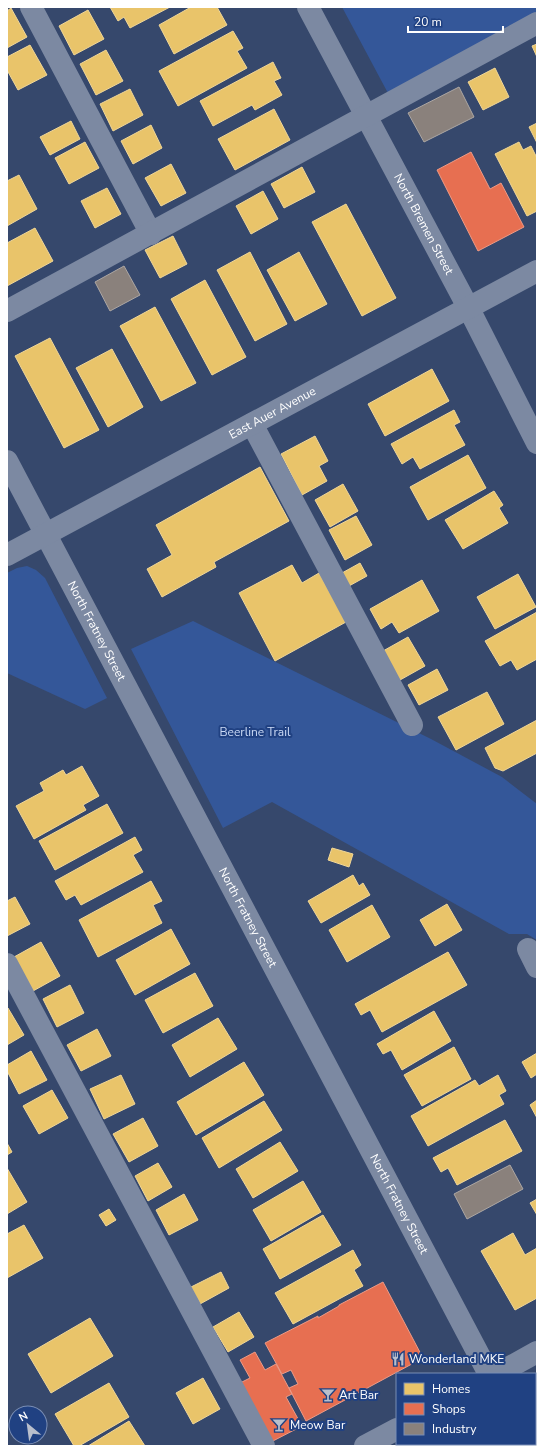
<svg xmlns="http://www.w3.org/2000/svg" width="544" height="1453" font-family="'Nunito Sans',sans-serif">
<rect width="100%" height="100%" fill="#36486c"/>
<path fill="#345799" d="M342,7H537V15L389,95Z
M27,566L36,570L45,578L107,698L85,709L7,673V573L17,568Z
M193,621L431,739L502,777L537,804V940L527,934H509L272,802L223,828L131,649Z"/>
<path fill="#e9c46a" stroke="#f0d697" d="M110,7H170L130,28L124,17L118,21Z
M191,7H217L227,25L174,54L159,25Z
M11,8L27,37L7,48V11Z
M88,10L104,39L74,55L59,26Z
M233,31L243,48L237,51L247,68L178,106L159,71Z
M537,44V57L532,46Z
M30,45L47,75L18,90L7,70V57Z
M106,50L123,81L96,95L80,64Z
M273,62L281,78L274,81L282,95L255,110L252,105L213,126L200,101Z
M495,68L509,97L483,110L468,82Z
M130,89L143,115L113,131L100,104Z
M274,109L290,140L235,170L218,139Z
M71,121L80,139L50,155L40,137Z
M537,123V143L529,127Z
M151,125L162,148L133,164L121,141Z
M85,142L99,168L69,184L55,158Z
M519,142L523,150L531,146L537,158V211L527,216L495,154Z
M171,164L186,193L161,206L145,178Z
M302,167L315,192L284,208L271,184Z
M19,175L37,209L7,226V181Z
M107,188L121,214L95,228L81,201Z
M263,191L278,219L251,234L236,206Z
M346,204L396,298L362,316L312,222Z
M35,228L53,261L7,286V243Z
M173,236L187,264L160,278L145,250Z
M250,252L287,324L255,341L217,270Z
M299,252L327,304L295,321L267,270Z
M205,280L246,357L212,375L171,299Z
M155,307L196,383L161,401L120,326Z
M50,338L99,430L64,448L15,356Z
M112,349L143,407L108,427L76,368Z
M432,369L449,401L385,436L368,404Z
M454,410L460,422L454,425L465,445L420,469L413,457L402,464L391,444Z
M315,436L328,461L319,466L327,481L302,495L281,454Z
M468,455L486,488L428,520L410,487Z
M260,467L289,521L214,562L216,567L162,597L147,569L172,555L156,525Z
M343,484L358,511L330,527L315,500Z
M494,491L503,505L499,508L508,523L463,549L445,520Z
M356,516L372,545L345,560L329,530Z
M360,563L367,576L349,586L342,573Z
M292,565L302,583L319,573L346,622L275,661L239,593Z
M518,574L536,607L495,629L477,597Z
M422,580L439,611L399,633L392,622L381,629L370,609Z
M537,612V659L517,670L511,660L500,666L485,641Z
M408,637L425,666L400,680L383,651Z
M437,669L448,690L419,705L408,685Z
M487,692L504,724L456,750L438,717Z
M537,720V753L503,771L495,768L485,748Z
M82,766L99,796L83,805L86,810L34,839L16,806L44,791L40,783L63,770L66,775Z
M107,804L123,833L55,870L39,841Z
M135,837L142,850L133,855L143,872L81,905L75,895L66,900L55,881Z
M332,848L353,854L349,867L328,860Z
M353,875L359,886L363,883L370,895L321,923L308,901Z
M151,881L162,901L153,905L162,923L98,957L79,920Z
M15,897L30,924L7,936V901Z
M447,904L462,930L435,946L420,920Z
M372,905L390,937L347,962L329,930Z
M171,929L190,964L135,995L116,960Z
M41,942L60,976L33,991L14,957Z
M448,952L467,985L382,1032L370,1010L361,1015L355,1004Z
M195,973L213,1006L163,1033L145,1000Z
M70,985L84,1013L57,1027L43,999Z
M8,1008L24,1035L7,1045V1009Z
M434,1011L451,1041L402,1070L391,1050L383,1054L377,1044Z
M218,1018L237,1049L190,1077L172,1045Z
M97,1029L111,1056L81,1071L67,1045Z
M454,1047L471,1079L422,1106L404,1075Z
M31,1051L47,1080L19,1094L7,1071V1065Z
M537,1053V1074L531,1078L522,1062Z
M244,1062L264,1095L196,1135L177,1102Z
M121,1075L135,1104L104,1119L90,1089Z
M498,1075L506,1091L499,1095L504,1104L428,1146L411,1116L475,1080L479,1086Z
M52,1090L68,1118L39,1134L23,1106Z
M537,1100V1118L530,1105Z
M264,1101L282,1130L219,1168L202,1138Z
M143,1118L158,1146L129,1162L113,1134Z
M505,1120L522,1151L457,1185L448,1168L441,1172L433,1158Z
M280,1142L298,1171L253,1198L236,1169Z
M7,1143L12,1152L7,1155Z
M158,1163L172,1187L148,1201L135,1176Z
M7,1168L27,1202L7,1214Z
M303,1181L321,1212L271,1241L253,1210Z
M184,1194L198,1220L169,1235L156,1210Z
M537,1199V1215L530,1203Z
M109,1209L116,1220L106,1226L99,1215Z
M323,1215L341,1245L280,1279L263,1249Z
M24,1225L43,1258L7,1278V1234Z
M513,1233L525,1255L537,1248V1298L515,1310L481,1251Z
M353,1250L361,1265L354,1270L363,1286L293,1324L275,1293Z
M221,1272L229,1288L200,1304L191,1287Z
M239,1312L254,1337L228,1352L213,1327Z
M90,1318L113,1356L51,1393L28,1354Z
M203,1378L220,1409L193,1424L176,1393Z
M109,1383L129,1417L79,1446H74L55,1414Z
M129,1421L145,1446H88Z"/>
<path fill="#e76f51" stroke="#ee9a85" d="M471,152L490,189L501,183L524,227L478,251L437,170Z
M383,1282L423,1358L306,1421L289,1388L298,1384L291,1370L282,1374L265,1343L318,1316V1318L339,1306V1305Z
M255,1352L265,1370L276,1364L292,1394L286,1397L302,1426L269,1443L238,1384L250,1378L240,1360Z"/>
<path fill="#8a817c" stroke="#ada7a3" d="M459,87L474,117L424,142L408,113Z
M124,266L140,295L110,311L95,282Z
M510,1165L523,1189L467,1219L454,1194Z"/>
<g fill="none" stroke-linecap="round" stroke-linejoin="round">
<g stroke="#7c89a2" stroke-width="22">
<path d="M31,7L151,234"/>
<path id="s1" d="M308,7L469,309L537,443"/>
<path d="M7,311L537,23"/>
<path d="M252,424L412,725"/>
<path id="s2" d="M7,461L489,1374"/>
<path id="s3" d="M7,555L537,271"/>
<path d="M528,949L537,967"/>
<path d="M7,964L264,1446"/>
<path d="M497,1374L537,1352"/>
<path d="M526,1444L527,1446"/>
<path d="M365,1446L397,1429"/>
</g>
</g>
<defs>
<g id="restaurant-bare" transform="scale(1.08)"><path d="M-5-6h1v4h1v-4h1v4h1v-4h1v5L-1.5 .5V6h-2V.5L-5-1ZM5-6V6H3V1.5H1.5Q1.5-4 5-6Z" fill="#b9bfcc" stroke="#204182" stroke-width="2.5" paint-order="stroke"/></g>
<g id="bar-bare" transform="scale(1.08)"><path d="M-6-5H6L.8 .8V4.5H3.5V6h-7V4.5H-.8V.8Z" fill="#b9bfcc" stroke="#204182" stroke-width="2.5" paint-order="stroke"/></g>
</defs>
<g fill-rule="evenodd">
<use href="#restaurant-bare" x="398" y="1359"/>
<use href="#bar-bare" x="328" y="1395"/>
<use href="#bar-bare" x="279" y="1425"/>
</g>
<g text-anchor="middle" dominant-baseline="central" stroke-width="4" stroke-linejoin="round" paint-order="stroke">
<g font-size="12" fill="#fff" stroke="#204182">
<text stroke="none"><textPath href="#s1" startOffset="246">North Bremen Street</textPath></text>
<text stroke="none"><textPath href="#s3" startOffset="301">East Auer Avenue</textPath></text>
<text stroke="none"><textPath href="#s2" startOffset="192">North Fratney Street</textPath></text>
<text stroke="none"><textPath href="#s2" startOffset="516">North Fratney Street</textPath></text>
<text stroke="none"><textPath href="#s2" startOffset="840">North Fratney Street</textPath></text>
</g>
<g font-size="12" fill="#cbdaf6" stroke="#204182">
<text x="255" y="732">Beerline Trail</text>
</g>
<g font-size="12" fill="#fff" stroke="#204182" text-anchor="start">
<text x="409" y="1359">Wonderland MKE</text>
<text x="339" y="1395">Art Bar</text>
<text x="290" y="1425">Meow Bar</text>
</g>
</g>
<rect width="544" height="1453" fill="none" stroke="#ffffff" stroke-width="16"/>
<rect x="396" y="1373" width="140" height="72" fill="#204182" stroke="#798db4"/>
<rect x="404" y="1383" width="20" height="12" fill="#e9c46a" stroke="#798db4"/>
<text x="432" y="1393" font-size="12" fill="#ffffff">Homes</text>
<rect x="404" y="1403" width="20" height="12" fill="#e76f51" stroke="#798db4"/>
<text x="432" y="1413" font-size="12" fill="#ffffff">Shops</text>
<rect x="404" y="1423" width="20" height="12" fill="#8a817c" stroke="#798db4"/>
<text x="432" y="1433" font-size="12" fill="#ffffff">Industry</text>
<g transform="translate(28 1425) rotate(331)"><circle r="19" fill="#204182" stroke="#798db4"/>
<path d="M0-3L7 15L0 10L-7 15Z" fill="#b9bfcc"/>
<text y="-6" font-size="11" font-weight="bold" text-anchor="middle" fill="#ffffff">N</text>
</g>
<path d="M408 26v6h95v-6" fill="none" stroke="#ffffff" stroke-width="2"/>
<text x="414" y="26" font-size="12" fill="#ffffff" stroke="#204182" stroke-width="3" paint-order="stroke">20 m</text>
</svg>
